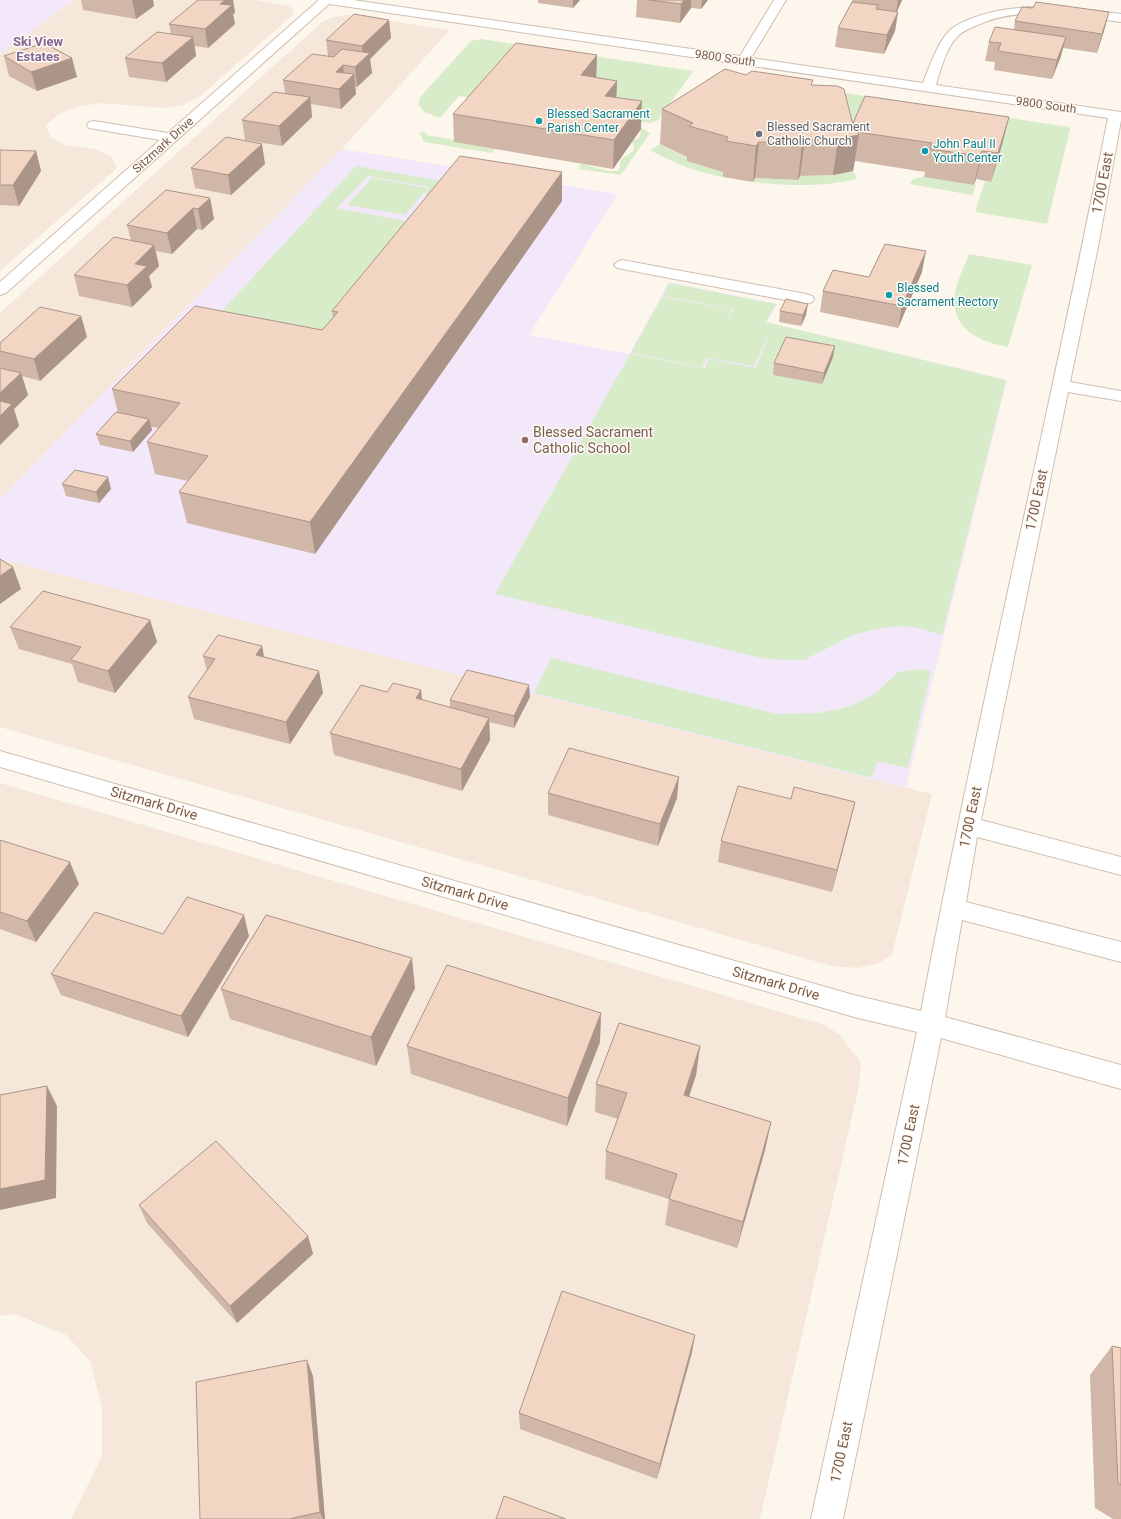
<svg xmlns="http://www.w3.org/2000/svg" width="1121" height="1519" font-family="Roboto,sans-serif">
<rect width="100%" height="100%" fill="#fdf6ec"/>
<path fill="#f5e8da" d="M74,0H257L288,6L293,9L294,14L199,97L183,105L163,108L100,103L77,107L59,114L46,125L51,138L66,145L95,149L111,156L117,168L0,271V54Z
M343,15L358,16L450,30L342,149L0,499V313L322,22L331,18Z
M0,559L932,794L892,955L879,963L858,968L832,966L0,727Z
M0,783L825,1025L841,1036L861,1063L859,1086L760,1519H71L102,1456V1407L90,1361L66,1335L14,1314L0,1316Z"/>
<path fill="#f3e8fa" d="M0,0H74L0,54Z
M342,149L618,194L529,335L629,354L669,282L777,304L767,322L1007,380L906,788L0,559V499Z"/>
<path fill="#d8ecc9" d="M481,39L693,71L658,120L651,123L459,96L440,118L424,112L418,104L421,96L471,41Z
M838,92L1069,127L1070,129L1047,224L975,212L985,181L991,182L1002,145L848,130Z
M642,128L650,133L621,175L578,169L581,164C594,166 602,172 617,171L620,168C618,156 627,157 634,150L632,141L639,138L641,134L640,131Z
M419,132L427,133L426,135L456,140L455,142L495,149L492,153L424,142Z
M660,144L690,159L688,161L725,172L723,177C697,172 673,163 650,150Z
M356,166L458,184L445,199L424,195L430,187L368,176L337,208L405,221L415,209L433,212L317,357L217,316Z
M853,171L857,179C823,187 787,186 753,182L755,178L797,180L800,176L833,175Z
M924,177L976,185L972,195L910,184L913,179Z
M372,178L428,188L405,215L347,205Z
M969,254L1032,265L1008,347C977,341 947,327 956,289C959,277 965,265 969,254Z
M669,283L776,304L766,322L1006,380L942,635L914,627L899,626L876,629L853,635L804,660H785L762,658L495,594L630,354L705,368L709,359L756,368L771,329L754,366L707,358L702,367L631,353L662,297L731,309L728,318H731H729L733,309L663,296Z
M551,658L777,714L819,713L843,708L853,705L876,693L898,672L920,669L931,671L908,768L877,761L872,778L534,693Z"/>
<g fill="none" stroke-linecap="round" stroke-linejoin="round">
<g stroke="#d1beb0" stroke-width="2">
<path id="minor" d="M319,0H353L740,56L774,0H786L751,58L923,83C930,65 936,46 949,31C954,26 963,22 970,19C1019,0 1070,8 1121,14V22C1075,16 1024,5 980,24C973,27 964,30 958,36C946,48 941,68 936,85L1121,112V120L1098,247L1070,382L1121,391V401L1068,392L981,820L1121,857V875L977,837L966,902L1121,942V962L962,920L945,1017L1121,1065V1089L941,1038L843,1519H811L917,1032L854,1017L0,767V751L854,995L921,1011C978,712 1049,416 1108,118L329,4L6,293L0,295V282L160,140L89,128L87,125L89,122L94,121L168,133Z
M622,260L806,294L812,296L814,299L812,302L806,304L617,268L614,265L617,262Z"/>
</g>
<use href="#minor" fill="#fff" fill-rule="evenodd"/>
</g>
<path fill="#d1b7a8" d="M81,0H153L154,6L136,19L83,10Z
M198,0H233L235,13L233,14L235,24L208,48L195,46L196,56L166,82L129,77L125,58L171,34L169,24Z
M538,0H580L573,8L538,3Z
M637,0H708L701,9L691,8L680,23L636,17Z
M852,0H902L897,12H898L895,31L884,54L835,47L838,28L852,2Z
M1033,8L1109,12L1104,31L1097,53L1063,48L1061,56L1052,79L994,70L995,62L985,61L989,42L1014,29L1015,21Z
M389,20L391,38L370,59L372,73L357,87H355L356,94L341,109L311,104L312,117L282,146L245,140L242,120L285,93L283,80L328,56L326,40Z
M597,55L596,77L616,97L641,129L613,169L454,142L453,114Z
M4,56L77,77L37,91L9,76Z
M746,75L812,85L852,121L853,123L1009,117L1002,145L991,182L976,179L974,185L924,177L925,172L855,161L853,171L833,175L800,176L798,180L755,178L753,182L723,177V172L687,161V157L660,144L662,109Z
M0,150L36,151L41,171L19,206L0,205Z
M265,164L231,195L195,188L191,168Z
M210,198L214,219L202,230L197,229L172,254L156,251L159,266L149,276L152,287L132,307L79,296L74,275L131,241L127,225Z
M562,201L315,554L187,523L179,492L188,481L155,474L147,442L159,428L151,427L152,430L133,452L100,445L96,434L118,413L112,389L322,330L333,318L332,311Z
M922,272L898,328L820,312L823,291L869,277Z
M780,311L806,315L801,326L779,322Z
M81,316L87,337L40,381L22,376L28,395L14,409L19,426L0,445V343Z
M833,357L822,384L773,375L774,363Z
M62,484L111,489L99,503L66,496Z
M150,620L157,642L115,693L78,682L72,664L19,649L10,627Z
M262,646L264,657L323,693L290,744L194,719L188,697L207,671L203,656Z
M421,690L422,700L450,708V700L530,697L514,728L489,722L490,740L462,791L334,755L330,733L387,692Z
M548,793L677,798L658,846L548,815Z
M791,799L855,802L832,892L718,862L721,841Z
M0,840L79,884L36,942L0,929Z
M163,934L249,936L188,1037L61,995L51,974Z
M415,988L376,1066L230,1019L221,989Z
M601,1013L600,1042L567,1126L411,1074L407,1046Z
M700,1046L696,1075L689,1097L771,1122L765,1150L737,1248L665,1225L669,1199L605,1179L606,1151L618,1119L595,1112L596,1084Z
M139,1205L308,1236L313,1254L237,1323L147,1223Z
M695,1335L692,1352L657,1479L520,1429L519,1413Z
M1112,1346L1121,1348V1519H1113L1095,1508L1090,1375Z
M313,1376L325,1519H200Z"/>
<path fill="#aa9588" d="M132,0H153L154,6L136,19Z
M225,0H233L235,13L233,14L235,24L208,48L205,29L220,4Z
M573,0H580L573,8Z
M684,0H691V8L680,23L681,4Z
M702,0H708L701,9Z
M898,0H902L896,13Z
M898,12L895,31L884,54L887,35Z
M1109,12L1104,31L1097,53L1102,34Z
M389,20L391,38L370,59L372,73L357,87L355,67L363,60L362,46Z
M193,37L196,56L166,82L162,63Z
M1066,37L1061,56L1052,79L1057,60Z
M597,55L596,82L581,75Z
M72,58L77,77L37,91L31,72Z
M343,65L345,84L354,74L356,94L341,109L339,89L336,72Z
M617,81L616,108L605,96Z
M310,97L312,117L282,146L279,126Z
M642,101L641,129L613,169L614,140Z
M1009,117L1002,145L991,182L998,153Z
M859,135L853,171L833,175L838,139Z
M805,140L800,176L798,180L802,144Z
M759,142L755,178L753,182L756,146Z
M262,144L265,164L231,195L228,175Z
M36,151L41,171L19,206L13,185Z
M982,151L976,179L974,185L980,156Z
M562,172V201L315,554L310,522Z
M210,198L214,219L202,230L198,209Z
M193,208L197,229L172,254L167,233Z
M154,245L159,266L149,276L152,287L132,307L127,285L135,264Z
M926,251L922,272L898,328L902,306Z
M808,304L806,315L801,326L803,315Z
M81,316L87,337L40,381L34,359Z
M835,346L833,357L822,384L824,373Z
M21,373L28,395L14,409L19,426L0,445V393Z
M149,419L152,430L133,452L130,441Z
M108,477L111,489L99,503L96,492Z
M13,567L21,589L0,604V576Z
M150,620L157,642L115,693L108,671Z
M262,646L266,668L256,655Z
M319,671L323,693L290,744L286,722Z
M529,685L530,697L514,728V716Z
M421,690L423,712L416,698Z
M489,718L490,740L462,791L461,769Z
M679,777L677,798L658,846L660,824Z
M855,802L850,823L832,892L837,870Z
M70,862L79,884L36,942L27,921Z
M244,915L249,936L188,1037L181,1016Z
M412,958L415,988L376,1066L371,1037Z
M601,1013L600,1042L567,1126L568,1098Z
M700,1046L696,1075L680,1123L684,1095Z
M47,1086L57,1106L56,1198L0,1210V1189Z
M771,1122L765,1150L737,1248L743,1222Z
M308,1236L313,1254L237,1323L230,1306Z
M695,1335L692,1352L657,1479L660,1464Z
M307,1360L313,1376L325,1519H323L320,1512Z"/>
<path fill="#f3d5c3" stroke="#aa9588" d="M198,0H225L220,4L232,5L205,29L169,24Z
M649,0H684L681,4Z
M852,2L878,5L876,9L898,12L887,35L838,28Z
M1036,2L1109,12L1102,34L1015,21L1022,7L1033,8Z
M354,14L389,20L362,46L326,40Z
M995,27L1066,37L1057,60L998,51L1001,43L989,42Z
M157,32L193,37L162,63L125,58Z
M44,43L72,58L31,72L4,56Z
M516,43L597,55L581,75L617,81L605,96L642,101L614,140L453,114Z
M342,49L370,53L355,67L343,65L336,72L354,74L339,89L283,80L312,54L334,57Z
M725,69L746,75L752,71L813,80L811,85L837,86L844,89L852,121L859,135L838,139L805,140L802,144L759,142L756,146L726,141L728,137L689,126L693,123L662,109Z
M274,92L310,97L279,126L242,120Z
M865,96L1009,117L998,153L982,151L980,156L930,149L932,143L857,132L853,123Z
M226,137L262,144L228,175L191,168Z
M0,150L36,151L13,185H0Z
M460,156L562,172L310,522L179,492L208,456L147,442L180,403L112,389L195,306L322,330L338,312L332,311Z
M166,190L210,198L198,209L193,208L167,233L127,225Z
M114,237L154,245L135,264L147,266L127,285L74,275Z
M885,244L926,251L902,306L823,291L833,270L869,277Z
M786,299L808,304L803,315L780,311Z
M40,307L81,316L34,359L0,351V343Z
M786,337L835,346L824,373L774,363Z
M0,368L21,373L0,393Z
M0,401L12,404L0,416Z
M116,412L149,419L130,441L96,434Z
M75,470L108,477L96,492L62,484Z
M0,559L13,567L0,576Z
M43,591L150,620L108,671L71,660L81,647L10,627Z
M218,635L262,646L256,655L319,671L286,722L188,697L215,659L203,656Z
M467,670L529,685L514,716L450,700Z
M393,683L421,690L416,698L489,718L461,769L330,733L361,685L387,692Z
M569,748L679,777L660,824L548,793Z
M738,786L791,799L794,787L855,802L837,870L721,841Z
M0,840L70,862L27,921L0,912Z
M187,897L244,915L181,1016L51,974L95,912L163,934Z
M266,915L412,958L371,1037L221,989Z
M447,965L601,1013L568,1098L407,1046Z
M619,1023L700,1046L684,1095L771,1122L743,1222L669,1199L677,1174L606,1151L627,1093L596,1084Z
M47,1086L45,1180L0,1189V1095Z
M216,1141L308,1236L230,1306L139,1205Z
M562,1291L695,1335L660,1464L519,1413Z
M1112,1346L1121,1348V1485L1118,1483Z
M307,1360L320,1512L289,1519H200L196,1382Z
M504,1496L566,1519H496Z"/>
<g fill="#0f9aa8" stroke="#fffaf3" stroke-width="1.5">
<circle cx="539" cy="121" r="4"/>
<circle cx="925" cy="151" r="4"/>
<circle cx="889" cy="295" r="4"/>
</g>
<circle fill="#6b7280" stroke="#fffaf3" stroke-width="1.5" cx="759" cy="134" r="4"/>
<circle fill="#8d6e63" stroke="#fffaf3" stroke-width="1.5" cx="525" cy="440" r="4"/>
<g text-anchor="middle" dominant-baseline="central" stroke-width="3" stroke-linejoin="round" paint-order="stroke">
<g font-size="12" fill="#7a5c4d" stroke="#fffaf3">
<text transform="translate(725 58) rotate(8)">9800 South</text>
<text transform="translate(1046 105) rotate(8)">9800 South</text>
<text transform="translate(163 145) rotate(-42)">Sitzmark Drive</text>
</g>
<g font-size="12" fill="#0d838f" stroke="#fffaf3" text-anchor="start">
<text x="547" y="114">Blessed Sacrament<tspan x="547" dy="14">Parish Center</tspan></text>
<text x="933" y="144">John Paul II<tspan x="933" dy="14">Youth Center</tspan></text>
<text x="897" y="288">Blessed<tspan x="897" dy="14">Sacrament Rectory</tspan></text>
</g>
<g font-size="12" fill="#5b616d" stroke="#fffaf3" text-anchor="start">
<text x="767" y="127">Blessed Sacrament<tspan x="767" dy="14">Catholic Church</tspan></text>
</g>
<g font-size="13" font-weight="bold" fill="#846695" stroke="#fffaf3">
<text x="38" y="41">Ski View<tspan x="38" dy="15">Estates</tspan></text>
</g>
<g font-size="14" fill="#7a5c4d" stroke="#fffaf3">
<text transform="translate(1102 183) rotate(-79)">1700 East</text>
<text transform="translate(1036 500) rotate(-78)">1700 East</text>
<text transform="translate(154 803) rotate(16)">Sitzmark Drive</text>
<text transform="translate(970 817) rotate(-78)">1700 East</text>
<text transform="translate(465 893) rotate(16)">Sitzmark Drive</text>
<text transform="translate(776 983) rotate(16)">Sitzmark Drive</text>
<text transform="translate(908 1135) rotate(-78)">1700 East</text>
<text transform="translate(841 1452) rotate(-78)">1700 East</text>
</g>
<g font-size="14" fill="#785e54" stroke="#fffaf3" text-anchor="start">
<text x="533" y="432">Blessed Sacrament<tspan x="533" dy="16">Catholic School</tspan></text>
</g>
</g>
</svg>
